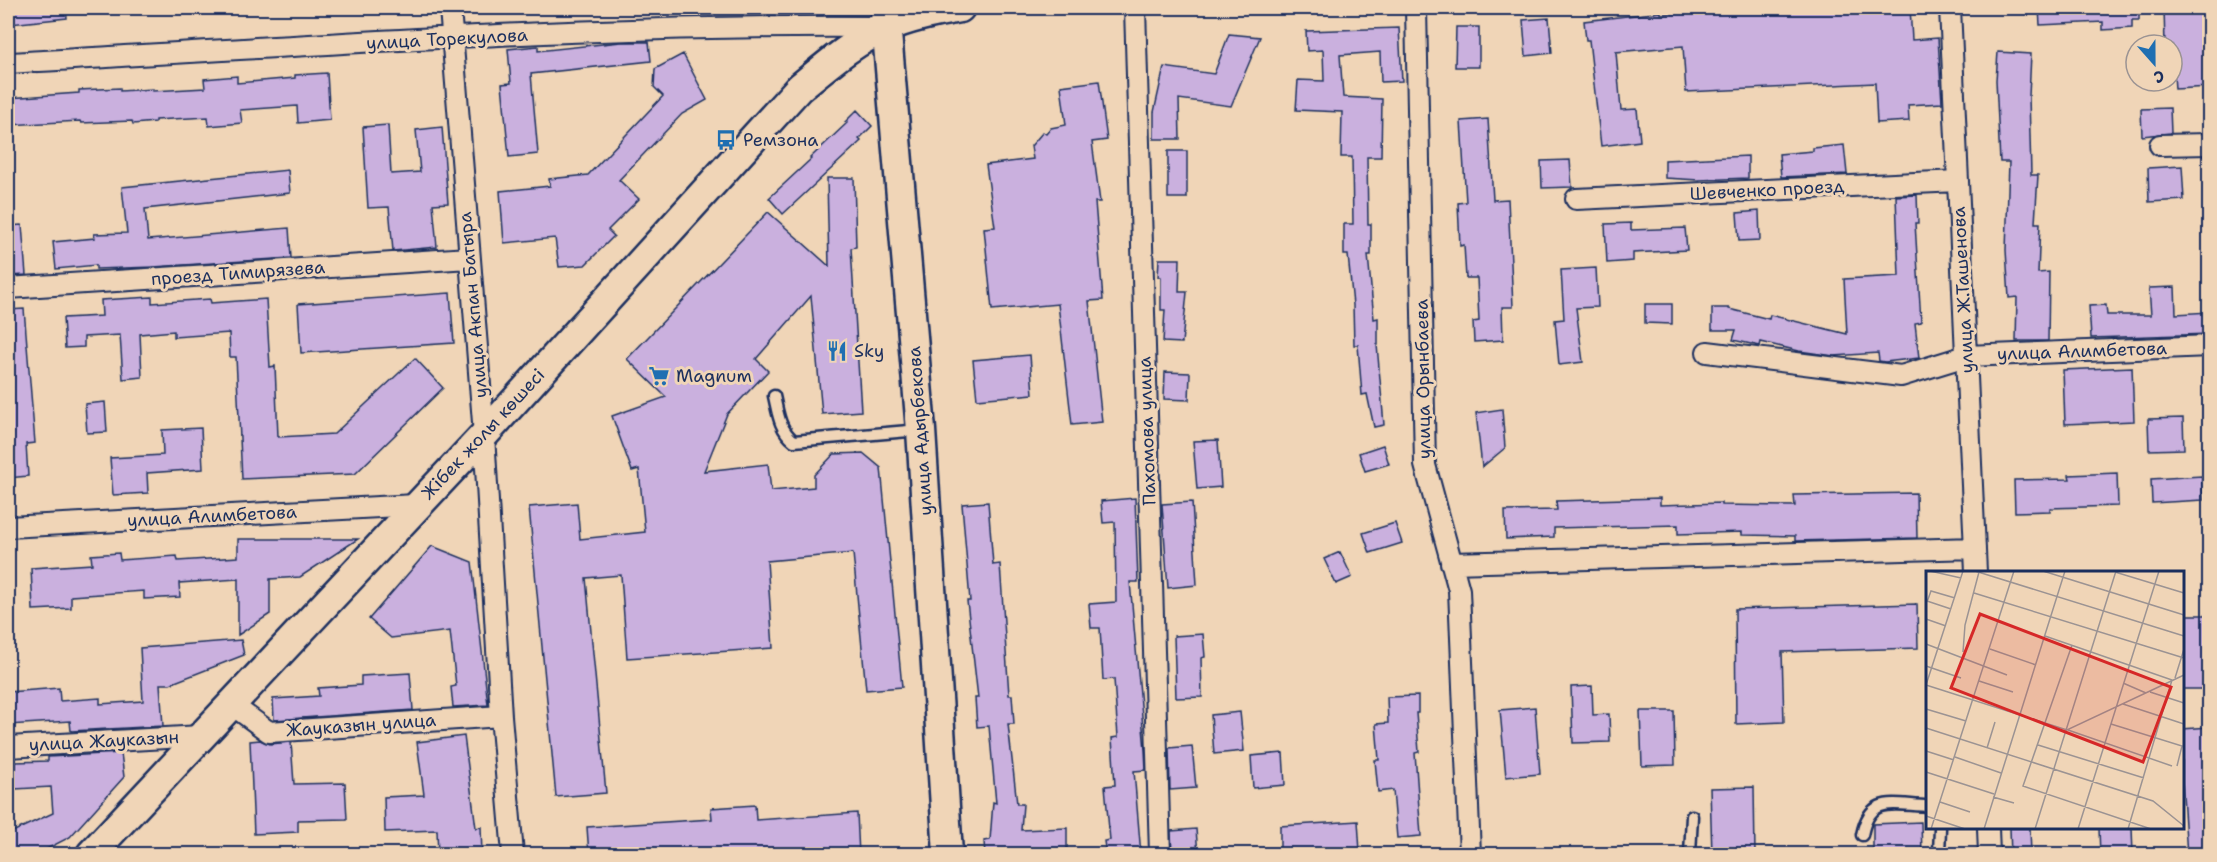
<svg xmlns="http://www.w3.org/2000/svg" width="2217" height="862" font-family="'Shantell Sans',sans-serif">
<rect width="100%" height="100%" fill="#f0d5b7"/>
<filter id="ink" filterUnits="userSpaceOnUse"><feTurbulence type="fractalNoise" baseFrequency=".0167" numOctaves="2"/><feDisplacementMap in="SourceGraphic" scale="12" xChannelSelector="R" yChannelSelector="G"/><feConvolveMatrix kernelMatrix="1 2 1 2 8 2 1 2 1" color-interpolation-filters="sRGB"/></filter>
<g filter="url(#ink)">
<path fill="#cab0de" stroke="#1b2f5e" stroke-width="1.5" d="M8,8H66L67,18L10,24Z
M1809,8H1910L1912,40L1938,38L1942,103L1908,105L1909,121L1877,123L1875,83L1686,92L1683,46L1616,52L1621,110L1637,109L1640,141L1601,146L1589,40H1586L1584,21L1661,12V14Z
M2039,8H2139V20H2132V28L2103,30V22L2040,25Z
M2164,8H2184V11L2210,10V87L2175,89L2172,45H2165Z
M1549,18L1552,53L1526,56L1523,20Z
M1456,27H1479V67H1455Z
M1399,28L1402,81L1381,82L1380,52L1340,55L1343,97L1382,99L1381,157H1367L1368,224H1371V255H1368L1374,319L1378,318V345H1377L1384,425L1374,427L1367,394L1362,395L1358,345H1354L1353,305L1348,255H1344V224H1353L1352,157H1341L1342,112L1296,110L1298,80L1324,81L1323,50L1307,51L1306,31Z
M1229,34L1260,37L1231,106L1179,99L1180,139H1154V112L1164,67L1214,74Z
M621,42H649L651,61L531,74L538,154L509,157L502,84L511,83L508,49L538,46V51Z
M1998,52L2031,54L2029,96L2031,175H2038L2035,223H2040L2038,273L2049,272L2048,341H2016L2017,297L2009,298L2006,250L2009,162H2000L1996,80Z
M683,54L707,100L682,114L619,180L639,199L608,230L614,236L585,265L559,267L555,238L504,243L500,191L550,186L549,179L588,175L663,96L654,87L655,69Z
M327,73L330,120L298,123L297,106L240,110L242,123L209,126L208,117L155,120V122L133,124L132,121L81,123L80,121L8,125V98L79,93V90L120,88V91L153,89V91L205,88L204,79L237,76V83L295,78V75Z
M1099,81L1107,140L1092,142L1100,202H1095L1103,300L1089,301L1102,422L1072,425L1058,304L992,310L984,228L995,227L986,165L1033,159L1031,146L1043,132L1046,134L1051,128L1066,125L1061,86Z
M2170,108L2171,133L2142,136L2141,109Z
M857,110L872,126L859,139L861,141L783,214L769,198L811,159L810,158L847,123L845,122Z
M1488,119L1493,200L1508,199L1513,307H1502L1503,340L1474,342L1473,322L1479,321L1477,278H1466L1464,245L1460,246L1458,203L1466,202L1461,121Z
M388,125L391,174L420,172L416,130L442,127L448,203L433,204L437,247L393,251L389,207L368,208L363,127Z
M1844,145L1847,174L1781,177L1779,154L1813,151V148Z
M1168,151H1187V198H1168Z
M1748,156V178L1699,180L1665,178V160Z
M1570,160L1572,187L1542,188L1541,161Z
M2182,166L2184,200L2149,202L2148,168Z
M288,170L290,193L145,209L148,240L289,228L291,258L153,267L96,269V265L56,269L53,242L95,238L94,234L127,233L122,187Z
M827,178H854L856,247L851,248L861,411L822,414L811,296L756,359L768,371L727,414L704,471L768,464L771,491L814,487V475L834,454L863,453L881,468L902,687L866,690L853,553L767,561L773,648L627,658L621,575L586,578L606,793L556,797L529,507L577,503L580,539L645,532L639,469L632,471L612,416L666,397L627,359L768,212L829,266Z
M1917,195L1918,223H1915L1921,322L1915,323L1919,358L1885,362L1879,361L1878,353L1834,356L1799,351L1761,342L1760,346L1733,340L1736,330H1712V308H1729V309L1769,319L1770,315L1847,334L1844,279L1899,276L1896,196Z
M1759,211L1760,240L1739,241L1737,213Z
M1631,223V230L1685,228L1687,250L1633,253V261L1607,263L1605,224Z
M22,225L26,275L8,276V226Z
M1159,259H1180L1179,292H1187L1182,343L1163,342L1165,310H1161V277H1158Z
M1596,268L1598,307L1576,308L1583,362L1559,365L1555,320L1564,319L1561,270Z
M2175,287L2176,314L2210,312V334L2091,338L2089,306L2106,305L2107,315H2151L2149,288Z
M450,293L454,343L301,353L298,304Z
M152,297V303L210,299L211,303L266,299L270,367L275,366L278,437L334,434L415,358L443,388L355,474L242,479L236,357H230L229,333L174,337V331L140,334L142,377L123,379L120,335L84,337V347L65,348L63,318L102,316L101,300Z
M1645,304H1672V324L1645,323Z
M24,309L35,443L26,444L28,476L8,478V310Z
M1030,355L1033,394L977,399L973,360Z
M2132,367L2134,421L2065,424L2063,370Z
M1165,372L1190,373L1189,400L1164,399Z
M105,402L107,432L87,433L85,404Z
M1502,409L1505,448L1482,467L1476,413Z
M2183,418L2184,449L2149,450L2148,419Z
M201,428L203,469L147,473L148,493L113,495L110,458L163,455L162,430Z
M1218,440L1221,487L1197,489L1193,441Z
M1383,445L1389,464L1365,471L1359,453Z
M2117,473L2118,506L2050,508V511L2015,512L2014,480L2070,479L2069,475Z
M2202,476L2203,500L2152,503L2151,479Z
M1916,493L1917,538L1795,541V536L1742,535V532L1678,534V525L1554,528V537L1506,539L1505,511L1557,510L1556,501L1660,498V505L1721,503V505L1795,506L1794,495Z
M1135,498L1138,582H1130L1145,750L1146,770L1134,771L1141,855H1106L1104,841L1110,840L1105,786L1115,785L1112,738L1118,737L1114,679L1103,680L1100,628H1091L1089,604L1116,602L1115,522L1103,523L1101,501Z
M988,502L993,565L1000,564L1009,695H1012L1014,724H1008L1017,804H1023L1021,830L1067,828V855H985L984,841L990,840L993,802L996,803L989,726L977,727L975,698H978L967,601H970L962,504Z
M1192,502L1197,585L1168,588L1162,504Z
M1395,523L1402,543L1370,553L1363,533Z
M238,539H358L300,577L270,579V614L238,635V579L179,583L180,597L144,599V591L71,596V608L33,610L31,568L92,564L91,555L119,553L120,560L177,556L178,561L238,557Z
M432,546L472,562L488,705L453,707L451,687L456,686L450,631L391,638L369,619Z
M1340,552L1352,577L1336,584L1324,559Z
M1917,604L1918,648L1782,652L1784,722L1736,724L1735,609Z
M2182,615H2210V689H2182Z
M1203,634L1205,657L1201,658L1202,697L1176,698L1174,636Z
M241,640L244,655L170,684H160L163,726L71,731L70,721L8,725V692L59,688L60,701L100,698V704L143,701L140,648Z
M410,673L413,710L274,720L273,699L319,696L318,688L361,685V676Z
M1592,686L1593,715L1609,714L1610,742L1573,743L1571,687Z
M1418,696V713H1416L1419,752L1415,753L1421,836L1397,838L1393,790L1378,792L1375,760H1379L1376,724L1388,723L1387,697Z
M1535,707L1540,774L1506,777L1500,710Z
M1640,711H1674L1675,765L1642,766Z
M1240,712L1244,751L1214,754L1211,715Z
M2210,727V855H2187L2182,780V729Z
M464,736L476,828L481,827L482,855H438L437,830L385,832L384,797L424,795L417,742Z
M260,740L270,744L291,742L294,784L345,783L347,819L298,820V832L254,834L250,741Z
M1192,746L1196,788L1170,790L1169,748Z
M121,753L124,777L70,837L35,855H8V834L53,813L51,787L15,789V762L48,761V757Z
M1283,753L1285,785L1253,788L1251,756Z
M1754,787L1755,855H1712L1710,788Z
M755,805L756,820L857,813L859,855H589L587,827L712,819L711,808Z
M1358,821L1360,852L1280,855V826Z
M1921,822L1922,855H1873V824Z
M2010,828H2030L2031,855H2011Z
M2099,828H2132L2133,855H2100Z
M1196,829L1198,855H1172L1171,831Z"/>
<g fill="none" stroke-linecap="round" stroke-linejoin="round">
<g stroke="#1b2f5e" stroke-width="15">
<path id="service" d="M774,396C778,413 779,429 794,441L920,430
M1862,835C1870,794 1894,805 1928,806
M1690,854L1692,816
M1939,854L1940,828"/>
</g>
<g stroke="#1b2f5e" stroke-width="24">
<path id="minor" d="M450,8L484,435L501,716L513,854
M1135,8L1160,854
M1416,8L1425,465L1459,590L1470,854
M1950,8L1976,572
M8,63C298,46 593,24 884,27
M2160,145L2210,144
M1576,199L1958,181
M8,288L469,258
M1707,352L1901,376L1966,356L2210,346
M8,527L416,505
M1451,563L1975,548
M231,704L269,732L501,716
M8,747L201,736
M1988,828L1989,854"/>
</g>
<g stroke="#1b2f5e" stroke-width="33">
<path id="secondary" d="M885,10L921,430L948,854
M91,854L484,435L799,88C826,66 855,40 888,27C911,17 936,12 960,8"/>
</g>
<use href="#service" stroke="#f0d5b7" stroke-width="10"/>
<use href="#minor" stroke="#f0d5b7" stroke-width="20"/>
<use href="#secondary" stroke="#f0d5b7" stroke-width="28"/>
</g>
</g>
<defs>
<g id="bus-bare" transform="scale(1.62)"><path d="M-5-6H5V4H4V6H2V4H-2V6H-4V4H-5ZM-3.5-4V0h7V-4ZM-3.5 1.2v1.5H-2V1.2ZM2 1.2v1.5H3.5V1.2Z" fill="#1f6fb2" stroke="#f0d5b7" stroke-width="2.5" paint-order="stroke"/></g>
<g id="restaurant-bare" transform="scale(1.62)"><path d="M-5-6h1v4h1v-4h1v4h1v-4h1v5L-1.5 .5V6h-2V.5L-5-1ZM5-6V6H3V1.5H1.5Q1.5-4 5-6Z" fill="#1f6fb2" stroke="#f0d5b7" stroke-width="2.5" paint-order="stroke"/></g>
<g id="supermarket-bare" transform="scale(1.62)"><path d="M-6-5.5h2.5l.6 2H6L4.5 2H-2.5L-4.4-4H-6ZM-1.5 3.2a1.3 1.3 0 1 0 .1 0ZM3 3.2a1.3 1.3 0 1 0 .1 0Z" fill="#1f6fb2" stroke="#f0d5b7" stroke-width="2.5" paint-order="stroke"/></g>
</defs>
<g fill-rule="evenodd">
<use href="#bus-bare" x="726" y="140"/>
<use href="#restaurant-bare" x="837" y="351"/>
<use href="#supermarket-bare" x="659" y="376"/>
</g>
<g text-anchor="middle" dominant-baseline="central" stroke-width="6" stroke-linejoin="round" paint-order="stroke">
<g font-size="18" fill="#1b2f5e" stroke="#f0d5b7">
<text transform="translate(447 39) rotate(-3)">улица Торекулова</text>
<text transform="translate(1767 190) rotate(-3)">Шевченко проезд</text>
<text transform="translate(238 273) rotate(-4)">проезд Тимирязева</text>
<text transform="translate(1963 290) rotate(-93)">улица Ж.Ташенова</text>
<text transform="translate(473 305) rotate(-95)">улица Акпан Батыра</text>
<text transform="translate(2082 351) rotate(-2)">улица Алимбетова</text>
<text transform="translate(1423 379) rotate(-91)">улица Орынбаева</text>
<text transform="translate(920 431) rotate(-94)">улица Адырбекова</text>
<text transform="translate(1147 431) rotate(-92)">Пахомова улица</text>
<text transform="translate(483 434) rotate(-47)">Жібек жолы көшесі</text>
<text transform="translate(212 516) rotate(-3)">улица Алимбетова</text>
<text transform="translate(361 725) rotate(-4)">Жауказын улица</text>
<text transform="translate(104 741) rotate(-3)">улица Жауказын</text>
</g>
<g font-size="18" fill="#1b2f5e" stroke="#f0d5b7" text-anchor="start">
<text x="743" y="140">Ремзона</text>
<text x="854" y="351">Sky</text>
<text x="676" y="376">Magnum</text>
</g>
</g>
<g transform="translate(1926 571)">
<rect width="258" height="258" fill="#f0d5b7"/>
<path fill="none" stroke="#9b9393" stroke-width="1.5" d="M4,0L35,7M49,0L258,65M117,0L258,44M189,1L258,22M48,22L258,87M1,30L25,38M1,31L5,20L29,27M0,48L20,55M119,65L246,109L202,258M0,73L81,104M146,74L97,215L225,258M64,78L110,94M37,81L39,54L53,1M0,95L35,107M249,107L258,78M53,110L87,121M197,112L220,122M0,114L37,0M0,114L141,159L258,104M224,121L258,132M197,133L258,153M0,138L40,150M185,153L256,175L251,195M0,157L227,230L258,255M142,159L246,195M112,174L218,207M61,177L69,151M0,180L28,189M29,186L75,202M0,201L68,223M67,226L88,232M14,231L44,241M0,245L39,258M5,258L88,0M58,258L139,0M109,258L190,0M152,258L233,0"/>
<path fill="#d62828" fill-opacity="0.15" stroke="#d62828" stroke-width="3" d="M54,43L245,116L217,191L25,117Z"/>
<rect width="258" height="258" fill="none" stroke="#1b2f5e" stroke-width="3"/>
</g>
<rect width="2217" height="862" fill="none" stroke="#f0d5b7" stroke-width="30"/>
<rect x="15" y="15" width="2187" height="832" fill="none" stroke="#1b2f5e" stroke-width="2" filter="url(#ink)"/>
<g transform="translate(2154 63) rotate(159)"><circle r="28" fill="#f0d5b7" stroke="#9b9393" stroke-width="1.5"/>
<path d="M0-4.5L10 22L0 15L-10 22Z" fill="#1f6fb2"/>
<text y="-9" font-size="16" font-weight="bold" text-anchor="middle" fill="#1b2f5e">С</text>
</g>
</svg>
